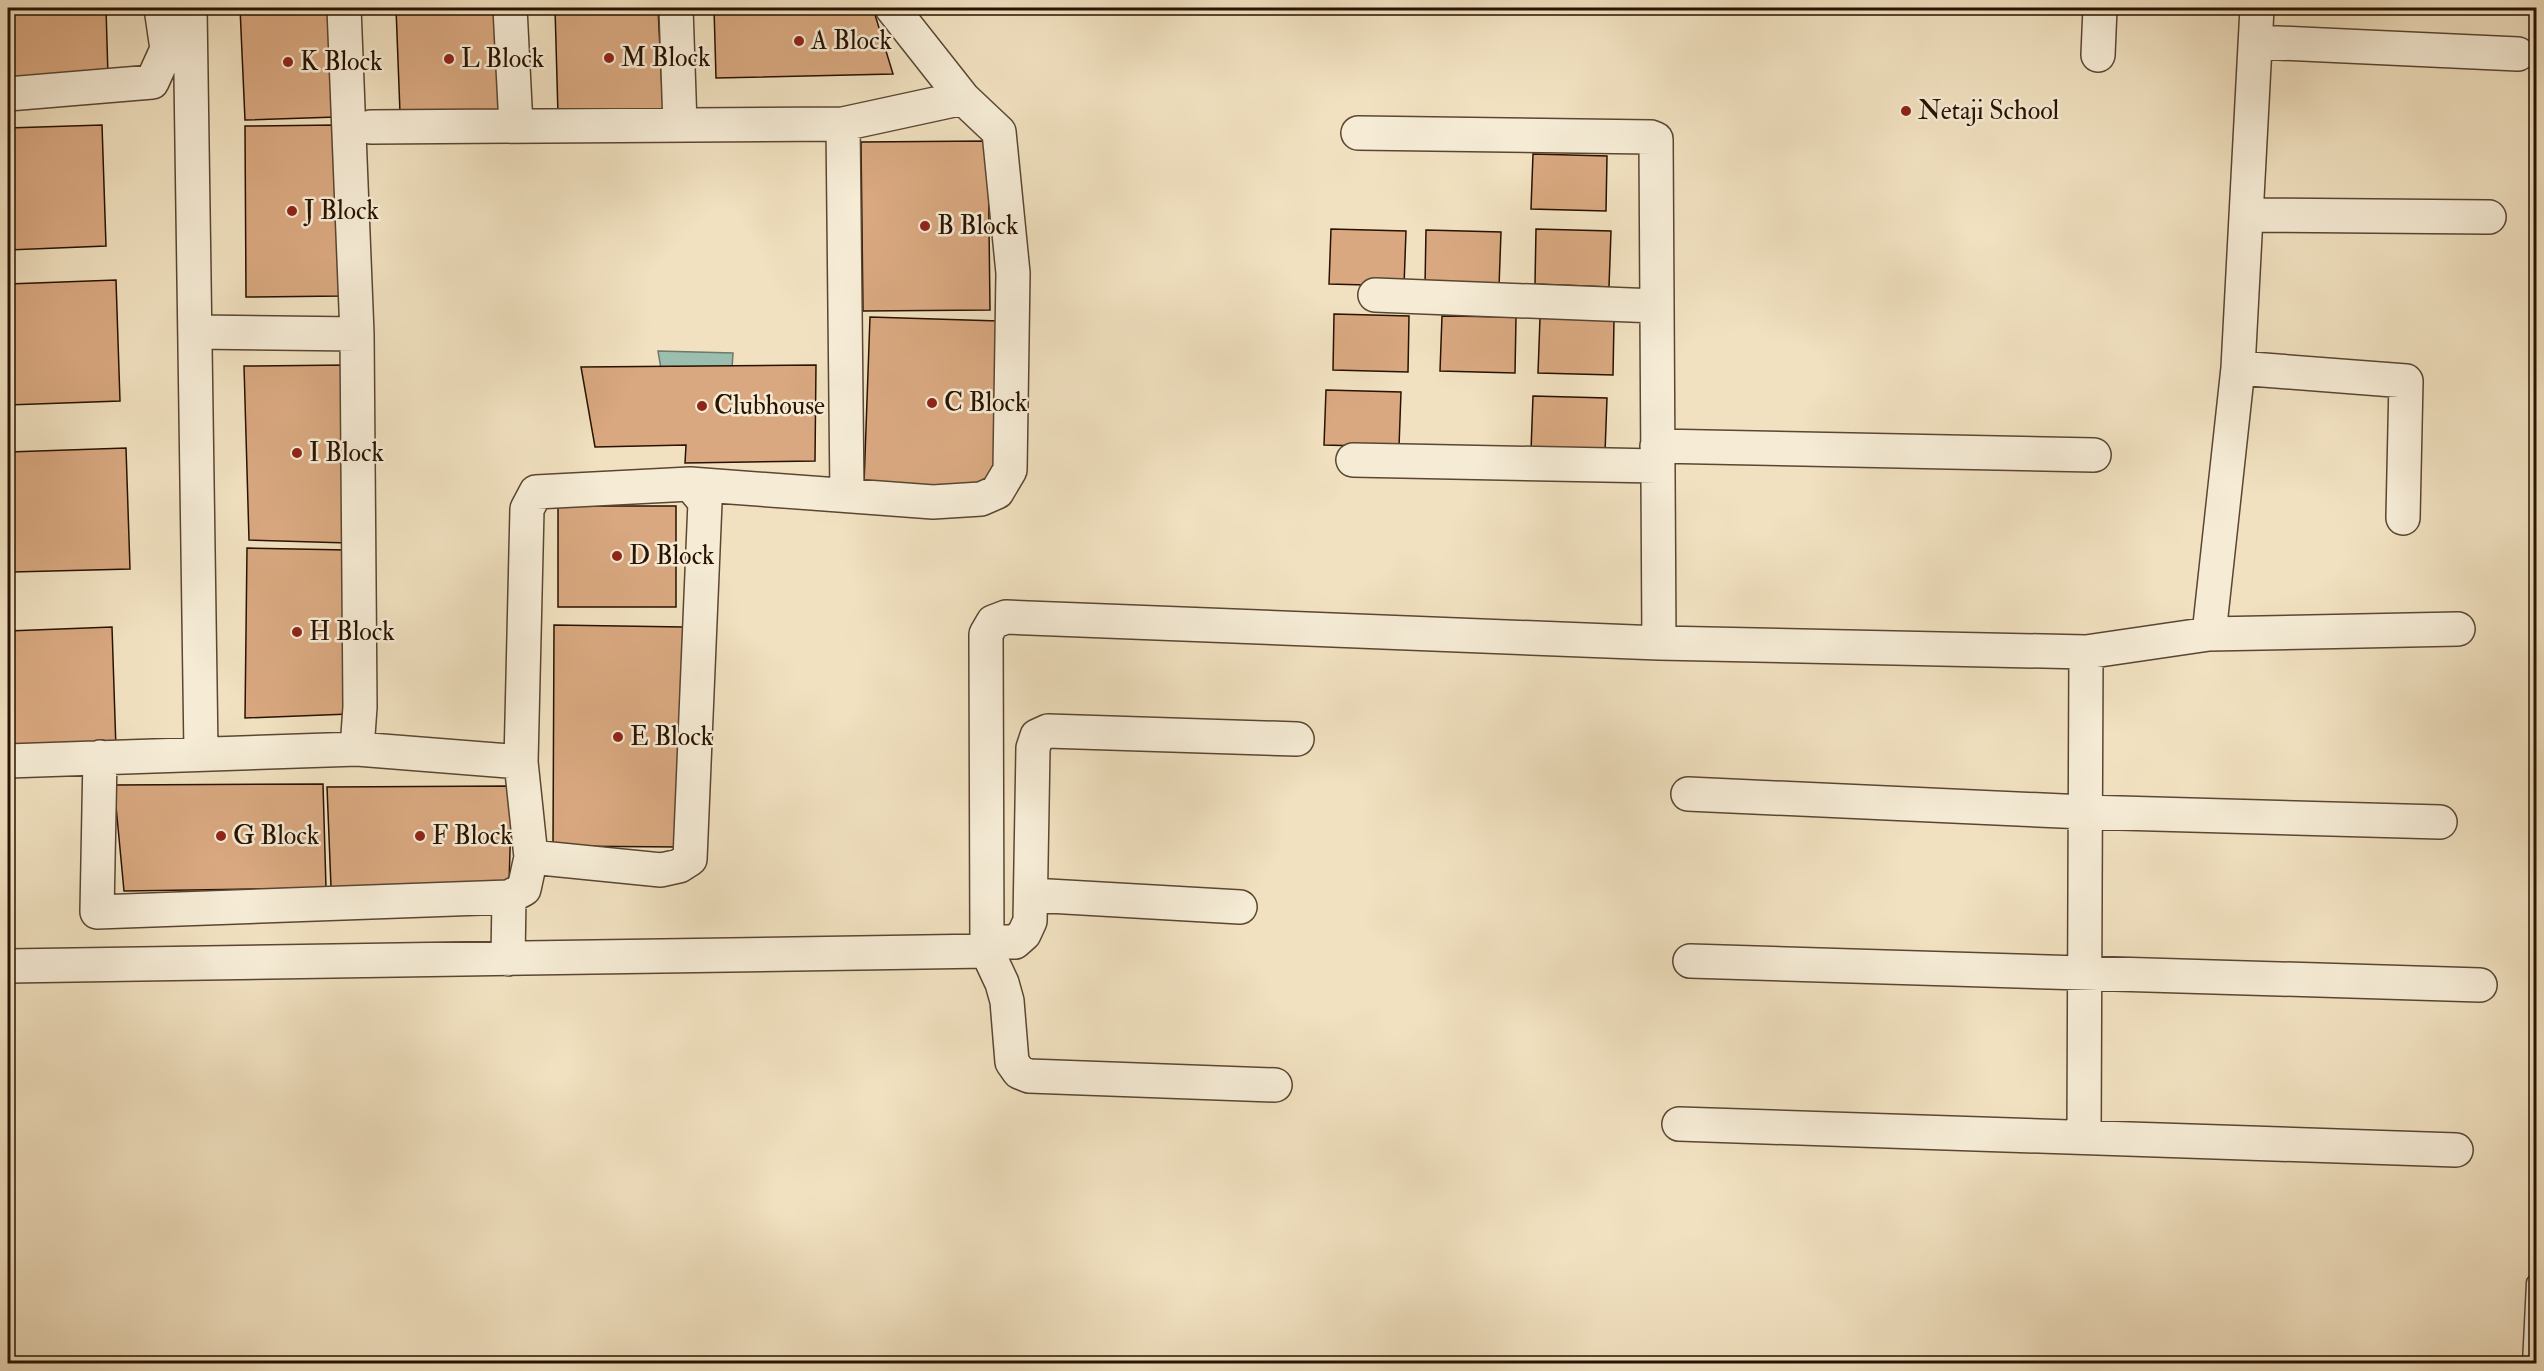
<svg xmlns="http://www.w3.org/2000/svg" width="2544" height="1371" font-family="'IM FELL Double Pica',serif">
<rect width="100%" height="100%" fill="#f1e1c0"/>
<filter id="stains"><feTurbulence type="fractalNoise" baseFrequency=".00333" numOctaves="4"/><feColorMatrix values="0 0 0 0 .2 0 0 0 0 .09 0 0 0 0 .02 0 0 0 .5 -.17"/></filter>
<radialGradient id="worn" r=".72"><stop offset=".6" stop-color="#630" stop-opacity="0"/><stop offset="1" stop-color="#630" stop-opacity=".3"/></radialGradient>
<path fill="#9bbeaf" stroke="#6d7969" stroke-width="1.5" d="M658,351L733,353L732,369L665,393Z"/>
<path fill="#d9a880" stroke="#281201" stroke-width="1.5" d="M8,8H106L108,76L8,79Z
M240,8H332L336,117L245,120Z
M396,8H499L503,111L400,113Z
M555,8H658L663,109L558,115Z
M714,8H873L893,74L716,78Z
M102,125L106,246L8,250V128Z
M336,125L342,296L246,297L245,126Z
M988,141L990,310L863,311L861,142Z
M1533,154L1607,156L1606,211L1531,209Z
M1331,229L1406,231L1404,286L1329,284Z
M1536,229L1611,231L1609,287L1535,284Z
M1426,230L1501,232L1499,287L1425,285Z
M116,280L120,401L8,405V284Z
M1334,314L1409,316L1408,372L1333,370Z
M1442,316L1516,317L1515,373L1440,371Z
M870,317L999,321L993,489L864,484Z
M1540,318L1614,320L1613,375L1538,373Z
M348,365V543L249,540L244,366Z
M816,365L815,461L685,463L686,445L595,447L581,367Z
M1326,390L1401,392L1399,447L1324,445Z
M1533,396L1607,398L1605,453L1531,451Z
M126,448L130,569L13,572L9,452Z
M558,506H676V607H558Z
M247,548L348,550L349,714L245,718Z
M554,625L684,627L682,847L553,846Z
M112,627L116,749L8,752V631Z
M323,784L326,888L124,891L114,785Z
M512,786L509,884L331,887L327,787Z"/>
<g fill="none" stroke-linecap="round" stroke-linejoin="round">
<g stroke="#5a4631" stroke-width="21">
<path id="lane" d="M2532,1364L2536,1283"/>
</g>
<g stroke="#5a4631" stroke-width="36">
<path id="street" d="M190,8L201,752
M510,8L516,126
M676,8L680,125
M2257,42L2518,54
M2098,55L2100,8
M8,94L152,82L167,49L161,8
M371,127L843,124
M1358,133L1651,137L1656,139L1659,643
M2247,215L2489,217
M1375,295L1656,306
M195,332L357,334
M2238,368L2406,381L2403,518
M1657,446L2094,455
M1353,460L1657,466
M847,495L843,124L963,98
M2209,634L2238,368L2257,8
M357,749L521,762L531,857
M100,757L97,912L509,897
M8,761L357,749L360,707L357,334L344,8
M521,762L527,509L536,492L690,484
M1688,794L2084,812L2440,822
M1031,895L1240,907
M987,941L1015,942L1024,934L1030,921L1033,748L1037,736L1048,731L1297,739
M987,951L1002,983L1007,1001L1012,1062L1019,1072L1029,1076L1275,1085
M508,959L509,897L524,889L531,857L661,870L679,866L690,859L705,502L690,484L933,502L981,499L997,492L1010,470L1013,273L999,132L963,98L892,8
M1690,961L2480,985
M8,966L987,951L986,634L993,622L1006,617L1659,643L2086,652
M1679,1124L2456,1150
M2084,1137L2086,652L2209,634L2458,629"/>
</g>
<use href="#lane" stroke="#f6ecd6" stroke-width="18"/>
<use href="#street" stroke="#f6ecd6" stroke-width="33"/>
</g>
<g fill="#8f2418" stroke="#f6ecd6" stroke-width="2">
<circle cx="799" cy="41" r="6"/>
<circle cx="609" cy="58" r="6"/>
<circle cx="449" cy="59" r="6"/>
<circle cx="288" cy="62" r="6"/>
<circle cx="1906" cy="111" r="6"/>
<circle cx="292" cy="211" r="6"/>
<circle cx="925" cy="226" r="6"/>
<circle cx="932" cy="403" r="6"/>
<circle cx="702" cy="406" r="6"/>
<circle cx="297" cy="453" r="6"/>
<circle cx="617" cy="556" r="6"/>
<circle cx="297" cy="632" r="6"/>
<circle cx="618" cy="737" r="6"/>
<circle cx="221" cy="836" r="6"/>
<circle cx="420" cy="836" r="6"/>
</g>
<g text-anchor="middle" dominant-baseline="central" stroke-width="5" stroke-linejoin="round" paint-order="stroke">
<g font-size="26" fill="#281201" stroke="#f6ecd6" text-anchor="start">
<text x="811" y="41">A Block</text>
<text x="621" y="58">M Block</text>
<text x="461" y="59">L Block</text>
<text x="300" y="62">K Block</text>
<text x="1918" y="111">Netaji School</text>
<text x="304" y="211">J Block</text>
<text x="937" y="226">B Block</text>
<text x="944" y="403">C Block</text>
<text x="714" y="406">Clubhouse</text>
<text x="309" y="453">I Block</text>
<text x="629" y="556">D Block</text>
<text x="309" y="632">H Block</text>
<text x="630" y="737">E Block</text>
<text x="233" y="836">G Block</text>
<text x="432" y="836">F Block</text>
</g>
</g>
<rect width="2544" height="1371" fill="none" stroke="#f1e1c0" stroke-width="30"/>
<rect x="9" y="9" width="2526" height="1353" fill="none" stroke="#281201" stroke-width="3"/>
<rect x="15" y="15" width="2514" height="1341" fill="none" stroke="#281201" stroke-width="1.5"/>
<rect width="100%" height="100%" filter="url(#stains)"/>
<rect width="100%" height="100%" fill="url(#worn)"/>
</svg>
